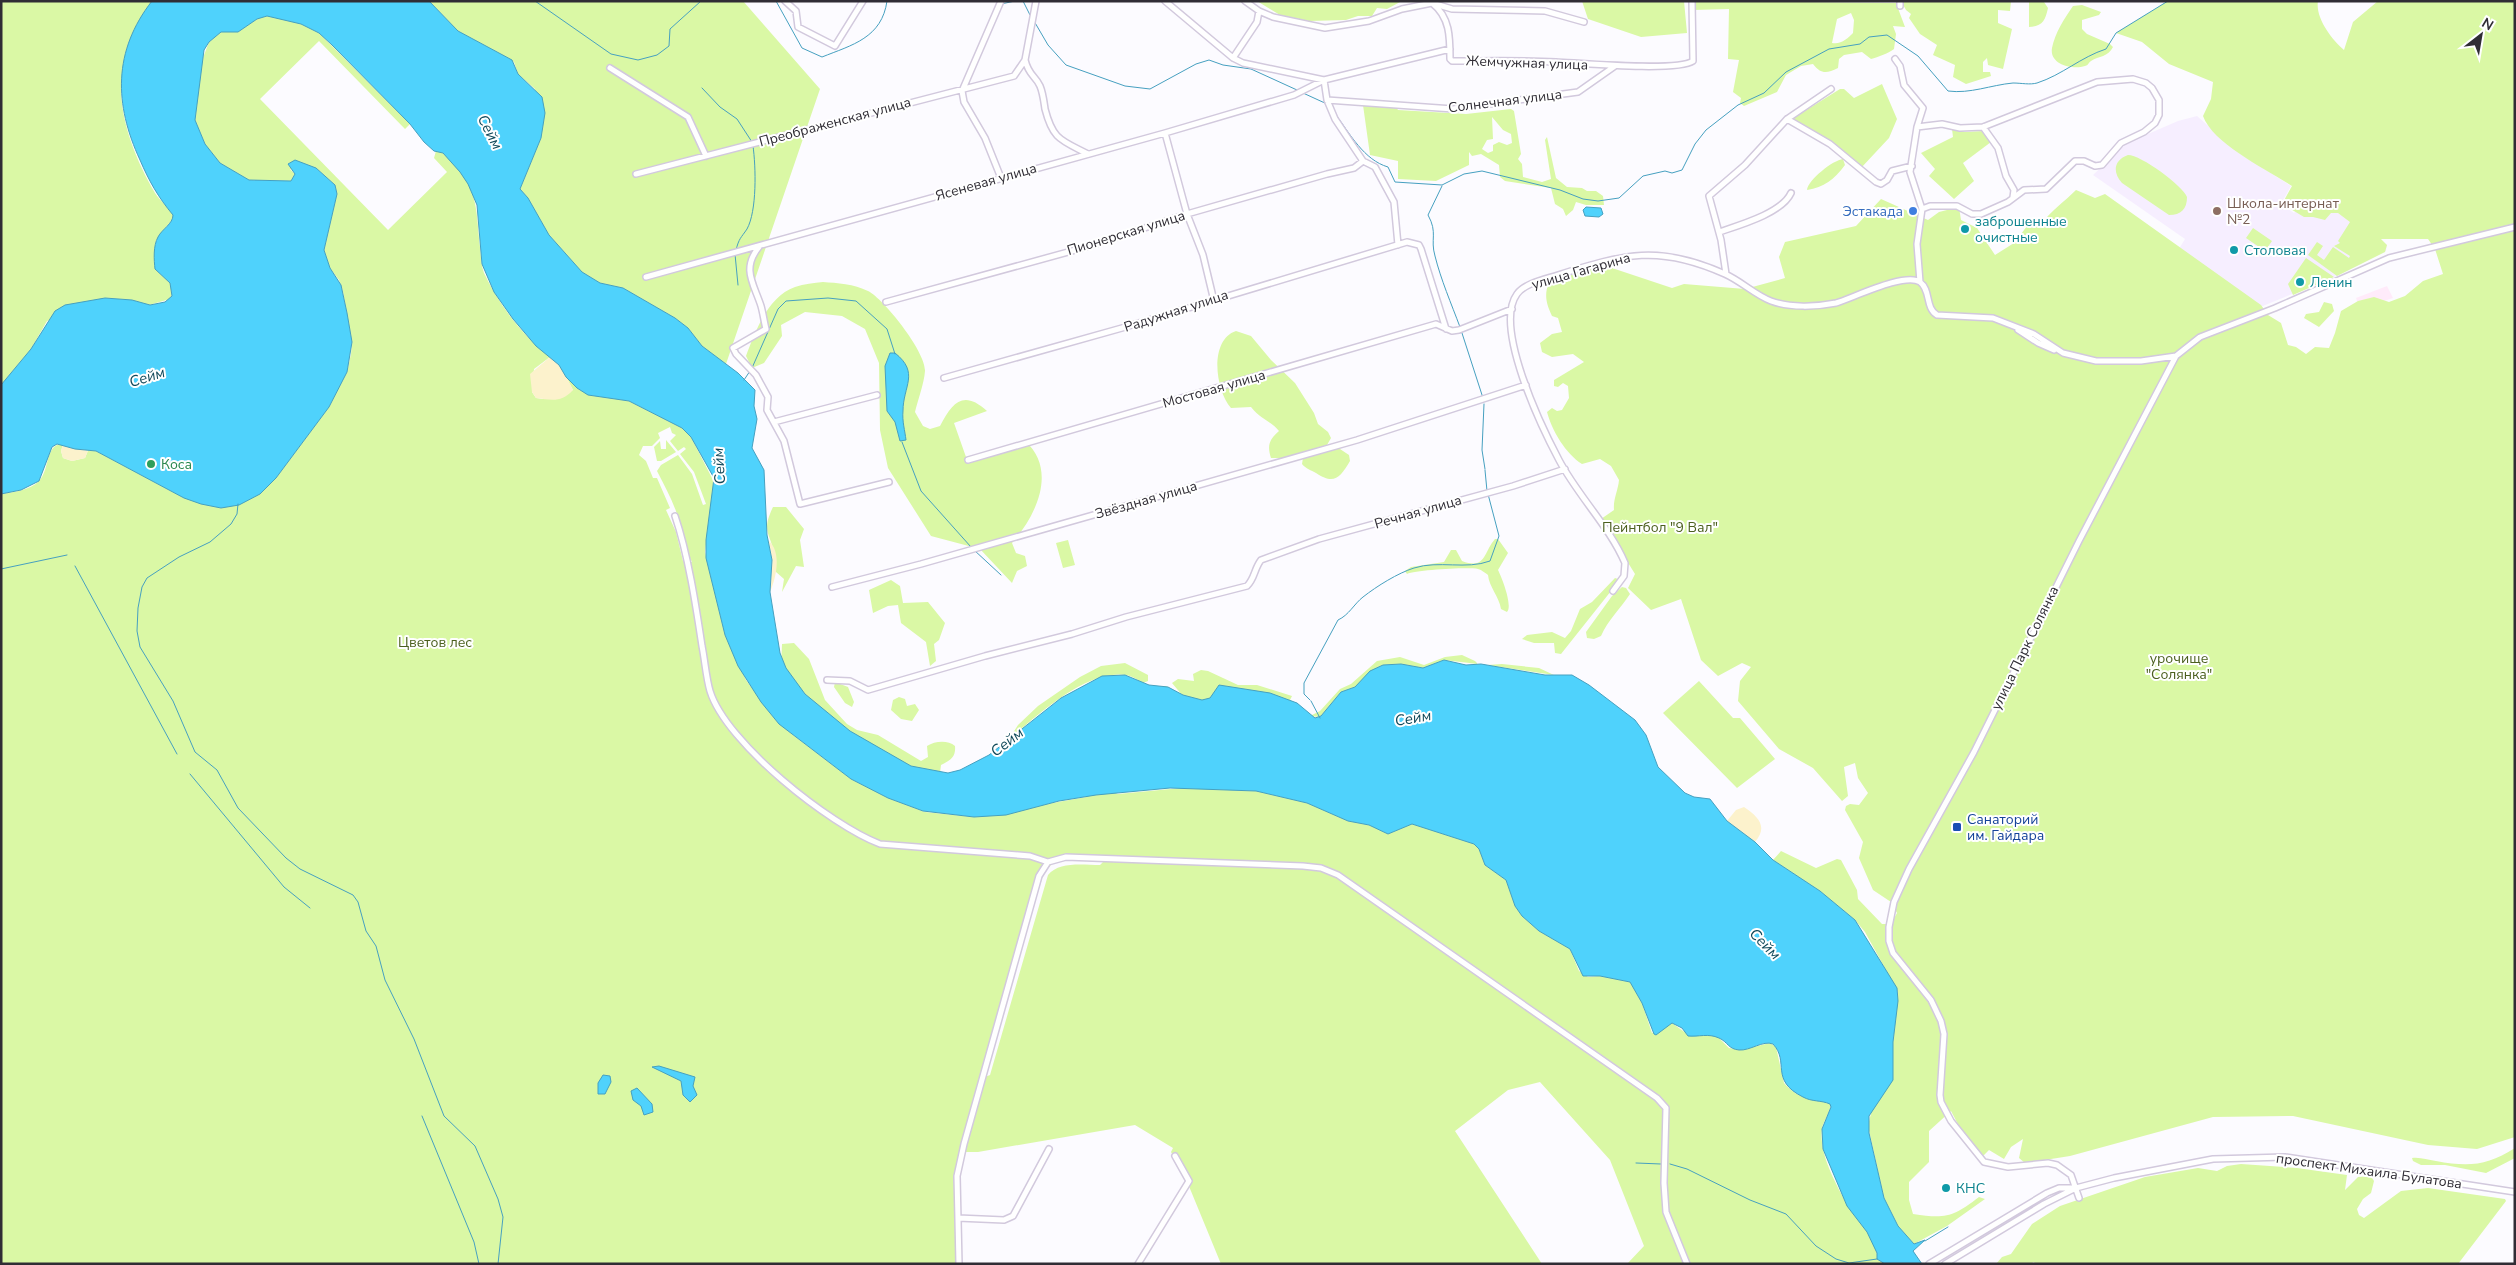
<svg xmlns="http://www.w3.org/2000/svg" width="2516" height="1265" font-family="'Nunito Sans',sans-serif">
<rect width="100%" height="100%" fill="#fcfbff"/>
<path fill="#ffebfa" d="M2387,286L2393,298L2360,309L2356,298Z"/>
<path fill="#f6eeff" d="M2197,116L2239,153L2291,186L2281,204L2294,213L2311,196L2339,208L2387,245L2386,251L2336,276L2253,310L2177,252L2185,239L2093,175L2131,139L2141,137L2178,121Z"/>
<path fill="#daf8a5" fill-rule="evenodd" d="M1,1H152L138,22L121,87C121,124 137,162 155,193C160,201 171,209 174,217L156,241L155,269L170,283L173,292L170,299L149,305L132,300L105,298L47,321L31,349L1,385Z
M429,1H743L820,89L726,364L702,346L688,328L675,318L623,288L600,283L582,272L549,235L528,198L520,189L541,138L535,89L518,74L514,62L458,31Z
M1257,1H1402L1387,9L1377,8L1372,16H1358L1346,20L1309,21L1280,15Z
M1582,1H1684L1687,33L1641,37L1588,19Z
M1692,1L1896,3L1905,27L1893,26L1896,34L1894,49C1889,53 1878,57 1871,59L1862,52L1844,55L1839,59L1838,68C1826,74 1821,74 1813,64L1801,66L1786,75L1777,92L1744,106L1740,103L1741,98L1733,92L1739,60L1728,59L1729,9L1693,10ZM1851,13L1854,20L1853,33C1848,38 1841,45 1832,43L1837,19Z
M1901,1H2011L2010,11L1998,10V23L2012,29L2003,69L1988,65L1987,58L1983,62V72H1990L1991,76L1966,84L1953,77L1955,65L1933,55L1937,45L1920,34L1909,18L1911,14L1906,10Z
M2029,1L2044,2L2048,8C2045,21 2043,26 2029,27Z
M2168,1H2318C2315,18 2332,40 2344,50L2353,22L2378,1H2515V1137L2477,1149L2428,1145L2293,1116L2213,1117L2070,1156L2025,1163L2019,1158L2023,1139L2011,1147L2004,1159L1989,1150L1982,1157L1961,1130L1951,1111L1929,1131V1162L1909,1182V1200L1913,1214C1946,1219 1953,1217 1979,1197L1985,1199L1947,1226L1914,1244L1898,1226L1884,1198L1868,1126L1872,1109L1893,1076V1042L1898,992L1865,932L1855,920L1820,891L1773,860L1781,851L1816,868L1837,859L1841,860L1857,890L1858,899L1882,924H1891L1897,913L1891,902L1873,890L1859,858L1863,842L1845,810L1846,806L1850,804L1859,805L1868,793L1858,778L1855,763L1844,767L1848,796L1842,801L1813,768L1779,749L1738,701L1740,681L1751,667L1742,663L1718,676L1701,660L1681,599L1651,610L1628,588L1635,574L1601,519L1614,510C1613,499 1618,491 1619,480L1611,466L1600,459L1582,464C1566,454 1552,431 1547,412L1552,408L1557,411L1562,410L1569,398L1568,386L1563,383L1558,387L1554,386V380L1584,362L1573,354L1552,357L1542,352L1540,343L1552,334L1562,332L1558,318L1552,316C1546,303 1544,295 1549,282L1603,265L1672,288L1684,284L1745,289L1785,278L1779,257L1785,242L1856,226L1881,199L1928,220L1939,212L1959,207L1961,220L1977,228L1995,255L2014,243L2031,221L2041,224C2052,210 2064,202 2076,190L2095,198L2105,194L2261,305L2268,315L2281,323L2288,345L2296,347L2306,354L2315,347L2329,348L2335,333L2341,311L2358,301L2374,297L2389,302L2405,296L2423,281L2443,274L2435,249L2428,239H2381L2387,245L2385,252L2337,276L2308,255L2317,242L2323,246L2317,255L2324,260L2333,247L2349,258L2350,256L2334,246L2340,243L2338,241L2350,222L2338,213H2331L2325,220L2313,217H2304L2282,204L2292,186C2266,169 2213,144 2203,116L2211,99L2213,82L2169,64L2142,42L2116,33Z
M2082,5L2101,12L2099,15L2082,20V29L2087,34L2110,44L2113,47C2108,57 2099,56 2091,61C2087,64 2089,65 2085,66C2073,70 2049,65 2052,48C2055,33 2064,19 2073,6Z
M267,16L295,21L319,33L410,124L405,129L319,41L260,99L388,230L447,172L434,158L436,151C443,151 447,157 452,162C479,189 476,212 480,247C481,255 481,265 484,273C499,305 523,336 550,357L534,369L532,392L536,398L543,399L573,390L566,377L580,390L591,395L629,401L682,428L691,437L714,482L705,552L725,635L746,680L774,718L793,735L851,779L888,798L925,812L974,817L1086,797L1088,783L1118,794L1181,788L1256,791L1307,803L1348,821L1369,825L1388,834L1412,824L1474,844L1479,849L1485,865L1506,880L1515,906L1522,916L1539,931L1570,949L1579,971L1588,977L1600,976L1630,982L1642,1003L1652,1033L1672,1023L1690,1036L1703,1034L1718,1037L1729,1048L1740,1050L1770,1043L1776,1047L1784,1083C1801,1102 1810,1096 1830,1103C1832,1112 1823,1120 1822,1129C1819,1152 1833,1178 1844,1199C1852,1215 1880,1241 1877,1259L1885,1264H1627L1644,1246L1610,1160L1540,1082L1508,1090L1455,1131L1542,1264H1221L1186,1179L1171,1152L1173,1148L1135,1125L978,1152H963L957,1176L962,1264H1V494C13,492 31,490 39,481C50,470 45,443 63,444L61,451L63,458L72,461L85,458L89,448L96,451L184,498L221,508L260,494L276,478L329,407L347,372L351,354L352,342L343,292L339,280L330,268L324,250L337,194L335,185L316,168L290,169L295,174L291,181L249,180L220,163L205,144L195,120L201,63L209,42L221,32H238L257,19ZM670,427L672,433L676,435L670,441L678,451L684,447L686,449L680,454L694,472L706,504L703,505L692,474L678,455L661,465L657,471C664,485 672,499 677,514C683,529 684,549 692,562L683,561L676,532L666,510L670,508L657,478H653L646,461L639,455L643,446H652L660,438L658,433ZM1100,859L1103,862L1100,865C1083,865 1059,861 1048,875L990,1075L985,1077L984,1073L1044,872L1053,863L1058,861Z
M1882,84L1897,119L1889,138L1861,168L1834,144L1792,119L1840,89H1844L1854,98Z
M1370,104L1396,107L1398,110L1466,114L1511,109L1514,111L1521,154L1518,159L1522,164L1523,177L1542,182L1551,179L1545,140L1547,137L1556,178L1567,187L1582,188L1587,191H1596L1603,196L1604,205H1586L1576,202L1573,210L1566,216L1563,209L1555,204L1551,188L1505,181L1500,177L1499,165L1481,154L1472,156L1469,152V165L1436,181L1398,179V161L1370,155L1363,105ZM1492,117L1503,130L1511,134L1512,143L1507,145L1499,142L1493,145V151L1488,153L1482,149L1487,140L1493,139Z
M1952,129L1965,132L1983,131L1991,142L1963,163L1974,181L1954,199L1929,176L1935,169L1921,153L1953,137Z
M2128,155C2141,155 2182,185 2187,197C2187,209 2181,215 2169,215L2122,183C2112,172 2114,160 2128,155Z
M1843,159L1845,165C1834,180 1824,187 1807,190C1808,180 1833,160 1843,159Z
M2253,228L2272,241L2265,251L2246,238Z
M2306,258L2334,277L2293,295L2288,284Z
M823,282C837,283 854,284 868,291C884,299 926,352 925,371C924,384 918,399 915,412L923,426L930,429L940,426C952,403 963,389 987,411L954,423L966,457L1025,441C1058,470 1036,516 1012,543L1016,553L1025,556L1027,566L1017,571L1012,583L980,549L931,536L888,468L880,430L879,363L865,329L842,316L805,312L781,325L782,336L764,363L752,368L746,356C755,332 768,296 795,287C804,284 814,283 823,282Z
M2324,302L2332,304L2334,311L2319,327L2304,318L2306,314L2319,312Z
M1236,331L1251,336L1271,360L1295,383L1314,413L1318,424L1328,432L1331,438L1327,445L1283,458H1271C1267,445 1269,440 1279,431C1270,420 1261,420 1251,407L1231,408C1215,390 1209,340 1236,331Z
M666,440L676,452L661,461H657L654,447L660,441L661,449H666Z
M1330,449H1340L1349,455L1350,461C1340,478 1334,485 1316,473C1311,470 1306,469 1302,464L1303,458Z
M773,507H786L804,529L800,540L804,567L796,566L782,592L784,579L776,572C775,566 776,561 775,556C770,532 761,532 773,507Z
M1495,539H1498L1508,553L1498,570C1502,578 1513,606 1507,612L1501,609C1499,596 1489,587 1488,575C1485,573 1482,570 1478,569C1468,567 1416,570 1407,574L1405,571L1411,567L1444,562L1451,550H1456L1462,561C1486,570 1483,553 1495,539Z
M1068,540L1075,565L1063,568L1056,543Z
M1615,578L1618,579L1615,586L1561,654L1555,653L1554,643H1534L1522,639L1527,635L1552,632L1565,638L1571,631L1580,609L1592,602Z
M891,580L900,586L903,603L928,602L945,623L939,640L934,644L936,661L930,666L926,642L901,623L898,605L888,606L873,613L869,590Z
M1622,587L1626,588L1630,594C1620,609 1608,620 1601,636L1594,639L1587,638L1586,632L1612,596Z
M794,643L809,659L825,700L847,724L857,730L878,735L921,761L928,757L927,746C935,741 948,740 955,746C956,757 951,760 941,765L940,773C930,771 920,770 911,766C877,753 791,695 782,660C781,655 782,649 782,644Z
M1462,655L1475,661L1478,664L1444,660L1423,668L1401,664L1383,665L1355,687L1341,692L1320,717L1310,716L1320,711L1340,689L1351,684L1377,661L1400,657L1424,665L1445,657Z
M1125,663L1148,675V681L1143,683C1138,680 1132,676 1126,675C1086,669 1037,716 1009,739L1018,725L1038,706L1080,677L1101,666Z
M1502,664L1539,668L1554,675L1487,665Z
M1201,670L1208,671L1238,685H1257L1292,696L1290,700L1294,702L1127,714L1155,686H1166L1182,695L1172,683L1178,679L1194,681L1193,674Z
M1699,681L1733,718H1740L1775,759L1737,788L1663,713Z
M835,682L848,687L854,702L852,707L845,703L834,687Z
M899,697L905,699L907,706L915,704L919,710L912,721L901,719L891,710L893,700Z
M2515,1148V1158L2486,1173L2445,1165H2421L2413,1161L2412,1158C2421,1157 2427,1160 2436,1161C2468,1167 2487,1166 2515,1148Z
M2241,1164L2297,1168L2347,1175L2345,1190L2358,1177L2371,1176L2374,1181L2371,1193L2363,1199L2357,1209L2359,1215L2364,1218L2401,1191L2428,1188L2505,1199L2506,1201L2458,1264H2037L2033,1262L2032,1264H1996L2002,1257L2011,1254L2032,1224L2060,1206L2145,1177L2198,1168L2217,1171L2227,1166Z"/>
<path fill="#fcf2cc" d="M550,357L562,368L573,390C561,403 552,400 536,398L532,392L530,374Z
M63,444L70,447L89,448L85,458L72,461L63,458L61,451Z
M769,541C782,553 776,578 770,592L772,560Z
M1744,807C1759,817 1768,827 1755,842L1727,821L1736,810Z"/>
<path fill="#4fd2fc" stroke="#46a0c0" d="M152,1H429L458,31L512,60L518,74L542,97L545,113L541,138L520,189L528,198L549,235L582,272L600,283L623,288L675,318L688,328L702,346L738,373L755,390L754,406L757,419L752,448L764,470L767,535L772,560L770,592L780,653L786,668L805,694L850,731L911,766L948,773L960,770L989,755L1061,698L1102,676L1125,675L1149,685L1168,687L1183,695L1202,700L1210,698L1219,685L1270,693L1297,703L1315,718L1321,716L1341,692L1355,687L1370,671L1383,665L1401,664L1423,668L1444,660L1466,665L1481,664L1545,675H1572L1589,685L1635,720L1646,735L1658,767L1685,793L1694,797L1710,799L1727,821L1755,842L1773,860L1820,891L1855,920L1897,988L1898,1001L1893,1042V1080L1869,1116V1133L1884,1198L1898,1226L1914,1244L1925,1240L1913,1251L1922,1264H1885L1877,1259V1253L1867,1232L1847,1206L1823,1149L1822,1129L1831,1107L1830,1104C1821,1100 1812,1102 1803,1097C1769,1080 1790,1062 1773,1044C1763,1040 1750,1051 1739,1050C1728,1049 1728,1042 1719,1038C1708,1033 1699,1037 1688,1036L1682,1028L1672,1023L1656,1035L1654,1034L1642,1003L1630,982L1600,976H1583L1570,949L1539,931L1522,916L1515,906L1506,880L1485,865L1479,849L1474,844L1412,824L1388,834L1369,825L1348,821L1307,803L1256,791L1170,788L1096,795L1059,801L1006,815L974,817L923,811L888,798L851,779L779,724L761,702L738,666L725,635L706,558V540L714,478L691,437L682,428L629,401L588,395L577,388L566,377L559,365L536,346L513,319L494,292L482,264L477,205L468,184L460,172L443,153L434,151L424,142L410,124L332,45L319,33L301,24L267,16L257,19L238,32H221L209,42L204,50L195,120L205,144L220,163L249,180L291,181L295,174L288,164L295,160L316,168L335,185L337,194L324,250L330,268L341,285L347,313L352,342L347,372L329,407L276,478L260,494L239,505L221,508L201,504L184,498L96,451L75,449L57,444L52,447L39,481L21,490L1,494V385L31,349L55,311L65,305L105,298L132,300L150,305L165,302L172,296L170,283L155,269C154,260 153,246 158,237C162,229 173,224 173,215C158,197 149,181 140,160C114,104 113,51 152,1Z
M1586,207L1601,208L1603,214L1599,217L1585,216L1583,210Z
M890,353H895C920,373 903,386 903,411C902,421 905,431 906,440L900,441L895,422L887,411L885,366Z
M659,1066L695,1077L693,1086L697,1095L690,1102L683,1095L681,1081L652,1067Z
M603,1075L610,1076L611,1082L605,1094H598V1083Z
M637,1088L652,1104L653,1112L644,1115L641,1106L633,1100L631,1091Z"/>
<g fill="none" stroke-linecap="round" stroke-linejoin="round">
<path stroke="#46a0c0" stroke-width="1" d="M535,1L611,54L638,60L657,55L669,46L670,29L701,1
M776,1L802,48L822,57C852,45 882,38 887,1
M1023,1L1030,15
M1001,4L1015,1
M1034,21L1048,45L1066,65L1125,86L1150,89L1196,64L1209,60L1223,65L1251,69L1297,90
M702,88L720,107L737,119L752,142
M1303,93L1327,104
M1336,115C1350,134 1364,160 1388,167L1395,182L1442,185L1464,174L1482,171L1560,190L1583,199L1598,201L1619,198L1643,176L1665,171L1672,173L1682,170L1695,144L1706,130L1738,105L1764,93L1786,72L1829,49L1860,44L1869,37L1887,35L1918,56L1948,91C1970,94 1991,85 2013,83C2021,83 2030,85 2037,83C2062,75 2081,57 2106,49L2116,33L2168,1
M1442,186L1428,215C1438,233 1430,239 1435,256C1441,280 1451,303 1460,327
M736,250C739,238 741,238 747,229C757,211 756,167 753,146
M735,254L738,285
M1461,330L1483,398
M752,368L778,309L786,301L828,298L856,301L887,329L895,354
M744,380L750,371
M1484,404L1482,450L1485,469
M902,442L921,491L971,547
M1485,470L1487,491
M238,504L237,514L231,524L210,542L179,557L147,578L142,587L138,608L137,631L140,647L173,701L195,752L217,770L238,808L286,858L300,869L353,895L358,902L366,931L376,946L385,980L414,1039L444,1116L475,1146L498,1199L503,1217L498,1264
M974,550L1001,575
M75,566L177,754
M1,569L67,555
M1310,700L1304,694V683L1338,620C1349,615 1354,604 1363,597C1377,586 1398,573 1414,568C1439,560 1466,570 1490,561L1499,536L1488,494
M1311,701L1320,718
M190,774L284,887L310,908
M422,1116L474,1242L479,1264
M1636,1163L1661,1164
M1670,1164L1687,1169L1750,1200L1786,1214L1816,1246L1836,1259L1849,1263L1877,1259
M1925,1241L1948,1227"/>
<g stroke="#d2c9dd" stroke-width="8">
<path id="minor" d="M785,1L796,11L798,27L835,46L863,1
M1001,1L962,91L964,102L985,138L1001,178
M1036,1L1025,60C1029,76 1035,75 1040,86C1043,93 1044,102 1045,109C1053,140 1061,140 1088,154
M1165,1L1233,58L1257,22L1259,11
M1245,1L1259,11L1273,17L1325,28L1369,21L1402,9L1432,3L1452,9L1545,11L1584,22
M1900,1V6
M1432,3C1450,17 1450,37 1450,59L1452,61C1486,61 1521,60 1556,62C1579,63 1677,72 1693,61L1692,1
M1233,58L1243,63L1324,80L1327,100L1335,119L1363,161L1375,167L1394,202L1398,245
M1895,59L1900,66L1904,85L1923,108L1917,127L1942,124L1960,128L1983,127L2097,82L2133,79L2146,83L2152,88L2159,100V115L2155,123L2144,132L2121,143L2102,165L2095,166L2084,161H2075L2046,189L2024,190L2008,202L1981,214H1972L1957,206H1930L1922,209
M610,68L688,117L706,156
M1327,100L1453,109L1578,92L1615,66
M1787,119L1830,144L1876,182L1881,184L1887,180L1892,171L1912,166
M1917,127L1910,172L1922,209L1917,244L1920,282
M1983,127L1998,148L2006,176L2014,190L2013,197
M1165,133L1187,214L1203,255L1214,301
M636,174L1014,76L1025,60
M1719,232C1740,225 1782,213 1791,193
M759,247C741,269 754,284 761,306C763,313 764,321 766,329L733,348L736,354L756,375L768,397L767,410L784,441L800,504L889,482
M1726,274L1721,240L1709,196L1745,165L1787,119L1831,89
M646,277L1165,133L1294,95L1324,80L1450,49
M886,302L1090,246L1187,214L1327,174L1354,168L1363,161
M2018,330L2038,343L2054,350
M944,378L1122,328L1407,242L1419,245L1421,249L1446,329
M774,422L877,395
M968,460L1436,324L1452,331L1459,330L1512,309
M675,516C688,554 696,606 702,646C705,661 706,677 710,691C726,743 830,825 880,844L1030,856L1048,862
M832,587L921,564L1357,440L1526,385
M1613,591L1624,576L1625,563C1609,526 1578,496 1559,460C1542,428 1493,327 1517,294C1525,283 1546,279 1558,275C1625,254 1658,244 1725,274C1741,281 1755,295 1771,301C1790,308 1816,307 1836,303C1853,298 1905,272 1920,282C1931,290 1925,308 1937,315L1993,318L2034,334L2063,353L2096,361H2141L2176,356
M827,680L850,681L868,690L985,656L1072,634L1126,617L1247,586C1255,578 1254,569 1261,560L1319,539L1513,486L1565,469
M2079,1198L2071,1175L2057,1165L2048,1163L2008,1167L1984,1162L1951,1121L1941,1102L1940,1095L1944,1034L1941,1021L1931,1000L1893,953L1889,941V927L1894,902L1909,869L1974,752L2079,541L2176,356L2200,337L2275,308L2389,258L2515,227
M958,1218L1004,1220L1013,1216L1049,1149
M959,1264L957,1176L964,1144L1039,876L1048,862L1066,857L1303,866L1321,868L1338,875L1657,1098L1666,1108L1664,1183L1666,1212L1687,1264
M1138,1264L1189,1181L1175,1156
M1929,1264L2047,1193L2059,1188H2076
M1945,1264L2044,1204L2076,1188L2114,1178L2213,1159L2285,1157L2515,1192"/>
</g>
<use href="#minor" stroke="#fff" stroke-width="5"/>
</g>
<circle fill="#3f7fe0" stroke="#fff" stroke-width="2" cx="1913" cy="211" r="5"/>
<circle fill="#8d6e63" stroke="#fff" stroke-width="2" cx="2217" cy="211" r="5"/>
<g fill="#0f9aa8" stroke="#fff" stroke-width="2">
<circle cx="1965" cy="229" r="5"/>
<circle cx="2234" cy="250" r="5"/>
<circle cx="2300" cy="282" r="5"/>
<circle cx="1946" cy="1188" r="5"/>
</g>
<circle fill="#2e9e5b" stroke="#fff" stroke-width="2" cx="151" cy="464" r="5"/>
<rect fill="#1a4fb4" stroke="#fff" stroke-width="2" x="1952" y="822" width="10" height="10" rx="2.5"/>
<g text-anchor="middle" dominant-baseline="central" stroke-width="4" stroke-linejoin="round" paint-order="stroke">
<g font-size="14" fill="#302d35" stroke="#fff">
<text transform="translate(1527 63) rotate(2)">Жемчужная улица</text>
<text transform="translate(1505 101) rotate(-7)">Солнечная улица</text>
<text transform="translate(835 122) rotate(-15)">Преображенская улица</text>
<text transform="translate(986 182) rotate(-16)">Ясеневая улица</text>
<text transform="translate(1126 233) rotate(-17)">Пионерская улица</text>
<text transform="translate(1581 271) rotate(-16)">улица Гагарина</text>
<text transform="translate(1176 311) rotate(-18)">Радужная улица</text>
<text transform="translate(1214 389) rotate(-16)">Мостовая улица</text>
<text transform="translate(1146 500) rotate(-16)">Звёздная улица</text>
<text transform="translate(1418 512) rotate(-16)">Речная улица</text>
<text transform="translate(2025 648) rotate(-64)">улица Парк Солянка</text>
<text transform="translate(2369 1171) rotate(8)">проспект Михаила Булатова</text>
</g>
<g font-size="14" fill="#785e54" stroke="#fff" text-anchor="start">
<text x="2227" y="203">Школа-интернат<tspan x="2227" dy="16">№2</tspan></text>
</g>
<g font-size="14" fill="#366cbe" stroke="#fff" text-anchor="end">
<text x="1903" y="211">Эстакада</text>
</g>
<g font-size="14" fill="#0d838f" stroke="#fff" text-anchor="start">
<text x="1975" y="221">заброшенные<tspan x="1975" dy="16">очистные</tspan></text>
<text x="2244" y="250">Столовая</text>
<text x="2310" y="282">Ленин</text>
<text x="1956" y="1188">КНС</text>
</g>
<g font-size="14" fill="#27864d" stroke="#fff" text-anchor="start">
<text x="161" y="464">Коса</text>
</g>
<g font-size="14" fill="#4c601f" stroke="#fff">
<text x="1660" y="527">Пейнтбол "9 Вал"</text>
<text x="435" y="642">Цветов лес</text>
<text x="2179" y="658">урочище<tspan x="2179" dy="16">"Солянка"</tspan></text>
</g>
<g font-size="14" fill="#164399" stroke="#fff" text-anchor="start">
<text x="1967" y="819">Санаторий<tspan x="1967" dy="16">им. Гайдара</tspan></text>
</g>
<g font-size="15" font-style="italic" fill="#11495a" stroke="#fff">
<text transform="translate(490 132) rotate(63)">Сейм</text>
<text transform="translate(147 377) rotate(-17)">Сейм</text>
<text transform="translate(719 466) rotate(-94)">Сейм</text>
<text transform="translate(1413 718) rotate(-10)">Сейм</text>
<text transform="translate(1007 742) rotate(-38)">Сейм</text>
<text transform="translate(1765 944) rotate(45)">Сейм</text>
</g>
</g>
<rect width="2516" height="1265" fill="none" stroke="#302d35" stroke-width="5"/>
<g transform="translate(2481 35) rotate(31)" stroke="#ffffff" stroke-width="4" paint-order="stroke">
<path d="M0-4L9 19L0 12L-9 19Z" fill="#302d35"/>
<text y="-8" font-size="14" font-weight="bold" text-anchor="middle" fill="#302d35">N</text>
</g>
</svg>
